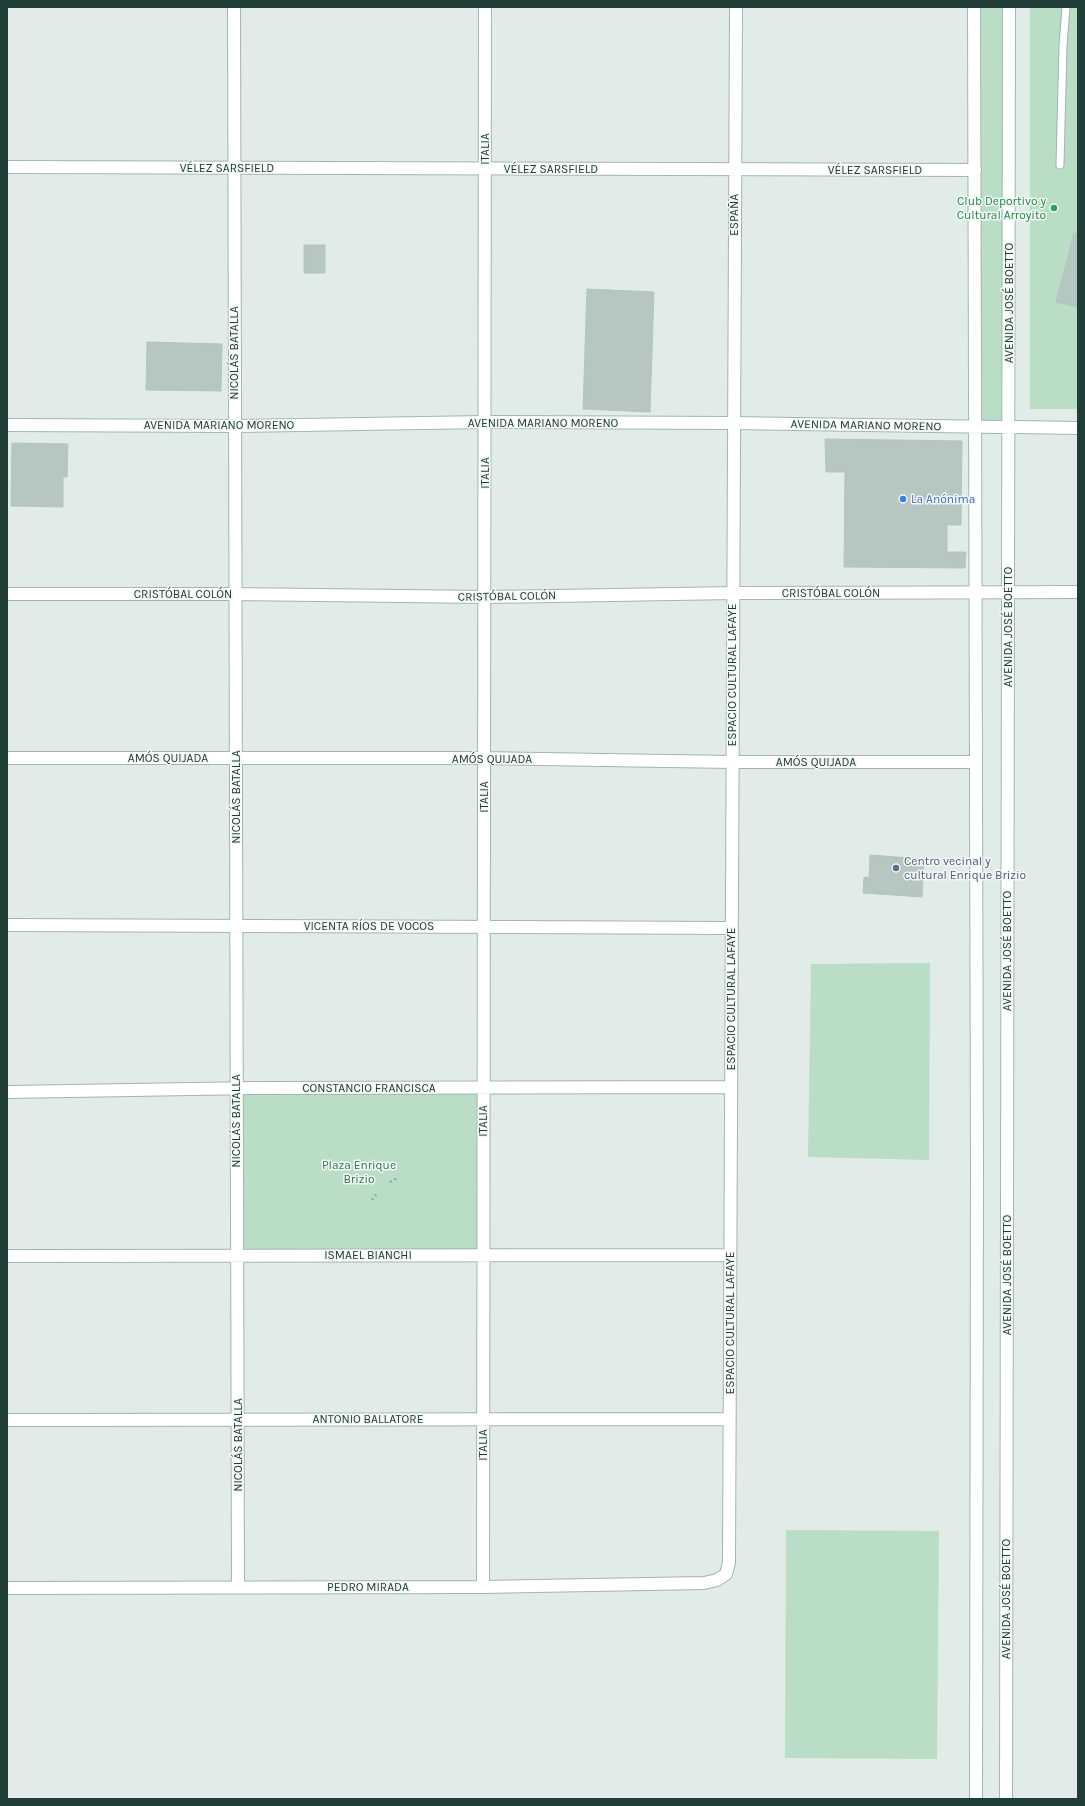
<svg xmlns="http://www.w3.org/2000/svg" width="1085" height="1806" font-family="Karla,sans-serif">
<rect width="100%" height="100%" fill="#e1ece8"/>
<path fill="#baddc6" d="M978,7H1007L1005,422L979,423Z
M1030,7H1078V409H1030Z
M930,963L929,1160L808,1157L811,964Z
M478,1091L479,1253L242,1252L240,1092Z
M786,1530L939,1531L937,1759L785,1758Z"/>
<path fill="#b6c7c1" stroke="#b4c5c0" d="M1074,233L1078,234V307L1056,302Z
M304,245H325V273H304Z
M587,289L654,292L650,412L583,409Z
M147,342L222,344L221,391L146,390Z
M825,439L962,441L961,525H947V552H966L965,568L844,567L845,472H826Z
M12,443L68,444L67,477H63V507L11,506Z
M870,855L924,859L922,897L863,893L864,877L869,878Z"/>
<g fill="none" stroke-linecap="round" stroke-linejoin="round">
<g stroke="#a4b4b0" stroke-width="9">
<path id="service" d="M1060,165L1063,46L1066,7"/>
</g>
<g stroke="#a4b4b0" stroke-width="14">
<path id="minor" d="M234,7L238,1587
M7,167L975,170
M7,594H234L485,597L733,593L1078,592
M7,758H484L732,762H976
M7,925L731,928
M7,1092L254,1088L731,1087
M7,1256L730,1255
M7,1420L729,1419
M483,1587L485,7
M7,1588L483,1587L704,1583L717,1580L726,1574L729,1563L736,7"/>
</g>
<g stroke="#9fb8b1" stroke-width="14">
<path id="secondary" d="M974,7L977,1167L976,1799
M7,425L234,426L485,422L733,423L1078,428
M1006,1799L1009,7"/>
</g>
<path stroke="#81b0a5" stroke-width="2.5" stroke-dasharray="2 3" stroke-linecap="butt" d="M390,1182L397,1178
M372,1200L378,1192"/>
<use href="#service" stroke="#fff" stroke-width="7"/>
<use href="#minor" stroke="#fff" stroke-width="12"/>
<use href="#secondary" stroke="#fff" stroke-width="12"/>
</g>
<circle fill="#2e9e5b" stroke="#f2f8f6" stroke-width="1.5" cx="1054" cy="208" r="4"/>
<circle fill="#3f7fe0" stroke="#f2f8f6" stroke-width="1.5" cx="903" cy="499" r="4"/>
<circle fill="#5c6f8a" stroke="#f2f8f6" stroke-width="1.5" cx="896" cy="868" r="4"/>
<g text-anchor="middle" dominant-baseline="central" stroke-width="3" stroke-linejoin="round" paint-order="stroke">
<g font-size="12" fill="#213d38" stroke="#f2f8f6">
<text transform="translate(485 149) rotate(-90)">ITALIA</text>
<text x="227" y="168">VÉLEZ SARSFIELD</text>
<text x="551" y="169">VÉLEZ SARSFIELD</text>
<text x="875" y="170">VÉLEZ SARSFIELD</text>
<text transform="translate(734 215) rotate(-90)">ESPAÑA</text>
<text transform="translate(1009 303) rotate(-90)">AVENIDA JOSÉ BOETTO</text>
<text transform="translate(234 353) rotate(-90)">NICOLÁS BATALLA</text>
<text x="543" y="423">AVENIDA MARIANO MORENO</text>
<text x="219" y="425">AVENIDA MARIANO MORENO</text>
<text transform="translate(866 425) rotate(1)">AVENIDA MARIANO MORENO</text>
<text transform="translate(485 473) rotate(-90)">ITALIA</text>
<text x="831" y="593">CRISTÓBAL COLÓN</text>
<text x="183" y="594">CRISTÓBAL COLÓN</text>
<text transform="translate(507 596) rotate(-1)">CRISTÓBAL COLÓN</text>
<text transform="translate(1008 627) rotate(-90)">AVENIDA JOSÉ BOETTO</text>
<text transform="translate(732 675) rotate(-90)">ESPACIO CULTURAL LAFAYE</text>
<text x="168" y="758">AMÓS QUIJADA</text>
<text x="492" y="759">AMÓS QUIJADA</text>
<text x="816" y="762">AMÓS QUIJADA</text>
<text transform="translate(236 797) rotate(-90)">NICOLÁS BATALLA</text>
<text transform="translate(484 797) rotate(-90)">ITALIA</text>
<text x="369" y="926">VICENTA RÍOS DE VOCOS</text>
<text transform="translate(1007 951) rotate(-90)">AVENIDA JOSÉ BOETTO</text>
<text transform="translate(731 999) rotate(-90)">ESPACIO CULTURAL LAFAYE</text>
<text x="369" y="1088">CONSTANCIO FRANCISCA</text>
<text transform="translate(236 1121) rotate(-90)">NICOLÁS BATALLA</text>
<text transform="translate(483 1121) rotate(-90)">ITALIA</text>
<text x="368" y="1255">ISMAEL BIANCHI</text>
<text transform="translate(1007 1275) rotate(-90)">AVENIDA JOSÉ BOETTO</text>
<text transform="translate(730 1323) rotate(-90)">ESPACIO CULTURAL LAFAYE</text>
<text x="368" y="1419">ANTONIO BALLATORE</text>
<text transform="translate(238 1445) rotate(-90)">NICOLÁS BATALLA</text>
<text transform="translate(483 1445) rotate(-90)">ITALIA</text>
<text x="368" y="1587">PEDRO MIRADA</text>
<text transform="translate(1006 1599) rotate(-90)">AVENIDA JOSÉ BOETTO</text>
</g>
<g font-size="12" fill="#27864d" stroke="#f2f8f6" text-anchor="end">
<text x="1046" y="201">Club Deportivo y<tspan x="1046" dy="14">Cultural Arroyito</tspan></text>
</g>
<g font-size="12" fill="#366cbe" stroke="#f2f8f6" text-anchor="start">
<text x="911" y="499">La Anónima</text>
</g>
<g font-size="12" fill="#4e5e75" stroke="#f2f8f6" text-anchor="start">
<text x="904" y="861">Centro vecinal y<tspan x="904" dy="14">cultural Enrique Brizio</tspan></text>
</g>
<g font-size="12" fill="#2b744d" stroke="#f2f8f6">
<text x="359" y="1165">Plaza Enrique<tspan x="359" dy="14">Brizio</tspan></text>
</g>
</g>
<rect width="1085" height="1806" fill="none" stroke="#213d38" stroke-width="16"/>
</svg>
